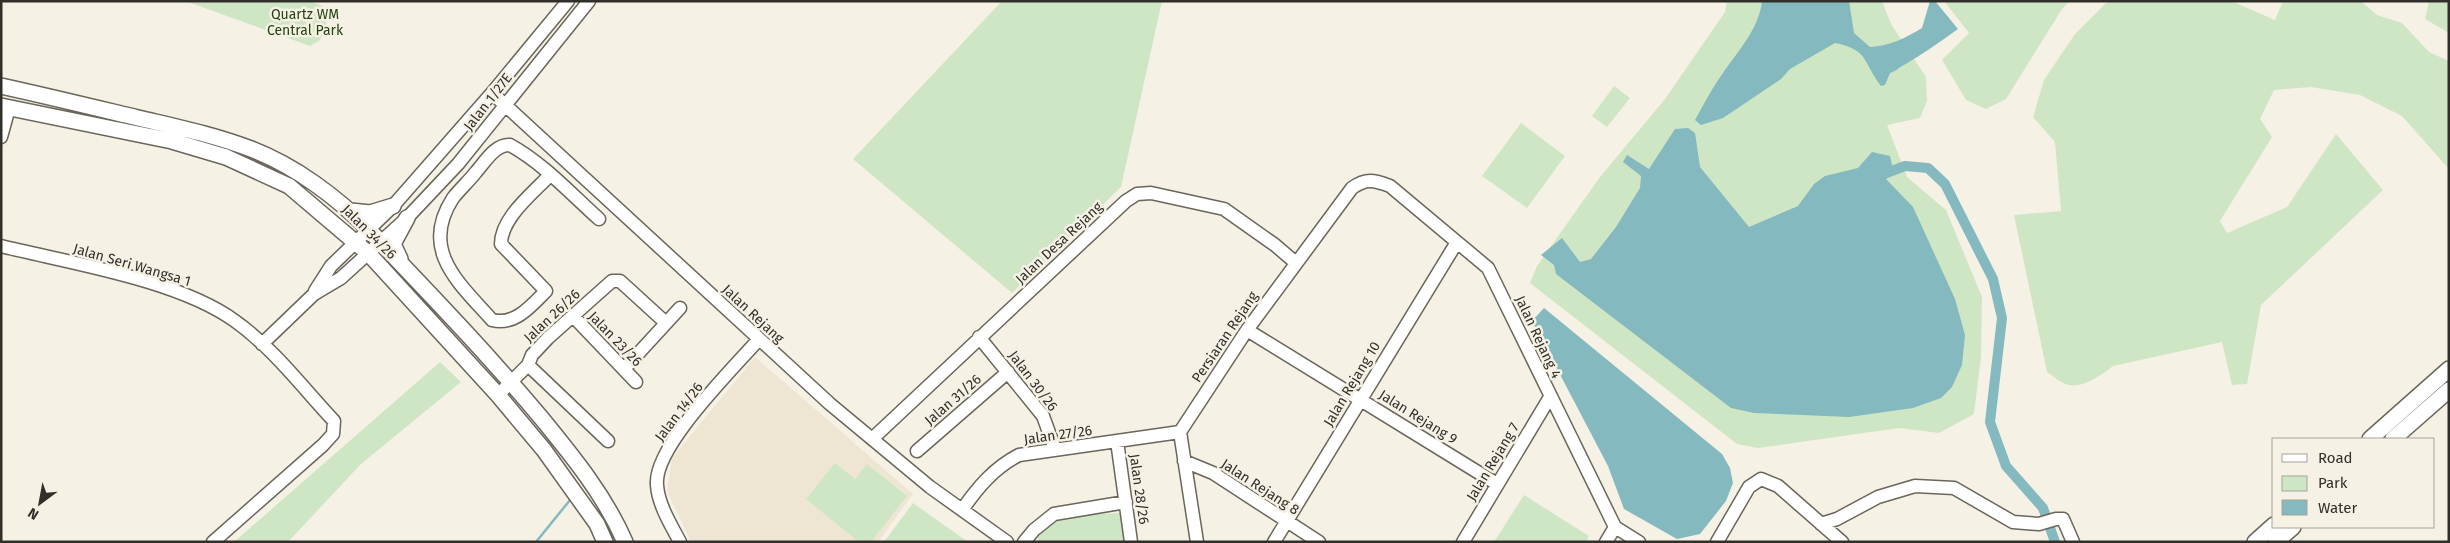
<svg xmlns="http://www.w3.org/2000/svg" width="2450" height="543" font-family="'Fira Sans',sans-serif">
<rect width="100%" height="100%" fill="#f6f1e5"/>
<path fill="#eee6d3" d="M755,357L913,494L878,542H691L667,491L672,458Z"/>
<path fill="#cfe6c4" d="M185,1H310L322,6L329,16L320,40L310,46Z
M1002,1H1162L1121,187L1012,293L853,159Z
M1727,1H1882L1891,24L1926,77L1927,101L1920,118L1887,125L1907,177L1946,210L1982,297L1981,357L1974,414L1939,433L1899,428L1758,448L1737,444L1530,283L1537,266L1600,177L1665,99L1725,12Z
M1944,1H2070L2062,9L2006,99L1986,109L1966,100L1942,60L1969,33Z
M2108,1H2231L2275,20L2283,1H2361L2377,15L2402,23L2429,52L2449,61V169L2402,116L2360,95L2311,87L2274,90L2260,119L2272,137L2220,221L2227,233L2287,207L2336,134L2383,190L2261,305L2247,384L2232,385L2222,342L2113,366C2101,375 2084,388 2069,385C2062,384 2053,376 2047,372L2014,215L2061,211L2055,142L2033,117L2044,80L2075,34Z
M2429,1H2449V33L2425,19Z
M1614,86L1630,98L1607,127L1592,116Z
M1521,123L1565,156L1527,208L1482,176Z
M440,362L461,382L361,464L288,542H234Z
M835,463L855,479L867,464L907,496L871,542H859L806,499Z
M1524,495L1589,536L1586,542H1494Z
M913,503L968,542H884Z
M1120,513L1125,542H1038V534L1056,520L1080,515Z"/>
<path fill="#83b9bf" d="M1762,1H1849L1854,33L1870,47C1890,46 1905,38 1922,28L1930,1H1935L1958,29C1940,42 1923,54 1904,65C1898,68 1896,71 1890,73L1885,85L1881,86C1862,61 1869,50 1835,43L1790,69L1781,79L1723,118L1701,125L1695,120C1704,104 1712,88 1723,73C1738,51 1759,29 1762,1Z
M1688,128L1695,133L1700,167L1749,227L1798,206L1814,184L1825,176L1858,168L1872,152L1890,156L1894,174L1886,179L1913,207L1955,299L1965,335L1962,365L1952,387L1941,398L1913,408L1849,417L1754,413L1731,408L1556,274L1554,265L1541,255L1562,238L1580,262L1591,259L1616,227L1640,188L1641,176L1623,162L1627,155L1649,169L1675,129Z
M1544,308L1722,454L1730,468L1733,483L1726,501L1700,534L1677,539L1624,509L1608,466L1532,321Z"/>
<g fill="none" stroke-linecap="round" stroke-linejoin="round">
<path stroke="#83b9bf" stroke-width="2.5" d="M536,542L570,500"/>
<path stroke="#83b9bf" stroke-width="10" d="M1881,175L1905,166L1928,168L1945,184L1993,279L2002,318L1990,422L2006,466L2043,508L2055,542"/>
<g stroke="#6a665b" stroke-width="15">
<path id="minor" d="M492,93L830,404L930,487L1007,542
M1,137L9,108
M550,175C532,194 501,218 501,244L546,291C531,306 515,326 492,320C459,283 419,250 453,198C460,189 469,181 476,172C485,162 495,144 510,145C543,163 571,194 599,219
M1,246C70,263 179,280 235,321C273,348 303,388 334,421L333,434L323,445L213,542
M315,291L331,266L393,206L492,93L568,1
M573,316L636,382
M1247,330L1497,484
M979,337L1043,416L1055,449
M262,344L314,294L341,278L407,218L458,164L589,1
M528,365L608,441
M624,369L680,308
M498,395L528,365L532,355L548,338L612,281H620L666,323
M872,439L1126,201L1137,194L1151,193L1224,209L1275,245L1296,263
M1117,441L1131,542
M917,451L1008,372
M1184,461L1213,473L1319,542
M962,510C978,487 994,468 1019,455L1180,432
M1821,524L1837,519L1878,497L1915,486L1954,488L2013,522L2039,524L2056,519H2063L2073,542
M680,542C671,525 658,504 657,485C653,447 733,369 759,339
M1024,542L1034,530L1054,514L1126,502
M1197,542L1180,432L1247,330L1352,188C1366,178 1374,180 1390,186L1488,268L1615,527L1639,542
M1274,542L1457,242
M1463,542L1550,397
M1606,542L1615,527
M1717,542L1749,487L1761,479L1778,486L1842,542"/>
</g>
<g stroke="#6a665b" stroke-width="18">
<path id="major" d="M1,86C47,96 92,107 138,118C176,127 215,135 251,149C295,166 337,197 369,230C428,292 488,354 543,420C574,458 605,496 625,542
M1,106L172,141L226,157L289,186L369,254L498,395L544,450L597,524L605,542
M351,211L370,213L393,206
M400,259L393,244L407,218
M2370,439L2449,369
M2393,439L2449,390
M2255,542L2274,525
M2276,542L2293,527"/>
</g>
<use href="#minor" stroke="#fff" stroke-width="12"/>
<use href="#major" stroke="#fff" stroke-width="15"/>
</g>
<g text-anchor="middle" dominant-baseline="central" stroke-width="5" stroke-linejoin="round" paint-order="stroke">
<g font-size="14" fill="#244410" stroke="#f6f1e5">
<text x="305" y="14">Quartz WM<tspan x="305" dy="16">Central Park</tspan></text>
</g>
<g font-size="14" fill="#312f2a" stroke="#f6f1e5">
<text transform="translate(488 102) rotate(-52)">Jalan 1/27E</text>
<text transform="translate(369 232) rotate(45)">Jalan 34/26</text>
<text transform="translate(1059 243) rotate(-43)">Jalan Desa Rejang</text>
<text transform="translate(132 265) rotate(16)">Jalan Seri Wangsa 1</text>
<text transform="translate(753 314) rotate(43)">Jalan Rejang</text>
<text transform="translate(552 316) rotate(-43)">Jalan 26/26</text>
<text transform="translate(1225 337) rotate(-56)">Persiaran Rejang</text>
<text transform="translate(1538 337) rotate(65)">Jalan Rejang 4</text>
<text transform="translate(615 339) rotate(46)">Jalan 23/26</text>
<text transform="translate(1033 381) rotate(53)">Jalan 30/26</text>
<text transform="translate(1352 384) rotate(-59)">Jalan Rejang 10</text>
<text transform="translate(953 400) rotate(-41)">Jalan 31/26</text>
<text transform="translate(679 412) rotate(-53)">Jalan 14/26</text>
<text transform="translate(1418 417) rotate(32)">Jalan Rejang 9</text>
<text transform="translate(1058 435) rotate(-8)">Jalan 27/26</text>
<text transform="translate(1493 462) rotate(-59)">Jalan Rejang 7</text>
<text transform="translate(1260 487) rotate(33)">Jalan Rejang 8</text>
<text transform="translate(1139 489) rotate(82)">Jalan 28/26</text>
</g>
</g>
<rect width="2450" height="543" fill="none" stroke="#312f2a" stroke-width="5"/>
<rect x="2272" y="438" width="162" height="90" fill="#f6f1e5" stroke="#a7a39a"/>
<rect x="2282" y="454" width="25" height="8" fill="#ffffff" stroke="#a7a39a"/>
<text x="2318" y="463" font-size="15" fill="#312f2a">Road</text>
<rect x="2282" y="476" width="25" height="15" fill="#cfe6c4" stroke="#a7a39a"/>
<text x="2318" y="488" font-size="15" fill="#312f2a">Park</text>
<rect x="2282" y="500" width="25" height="15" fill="#83b9bf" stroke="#a7a39a"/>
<text x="2318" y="513" font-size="15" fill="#312f2a">Water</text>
<g transform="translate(40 503) rotate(212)" stroke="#f6f1e5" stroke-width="4" paint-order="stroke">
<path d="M0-4L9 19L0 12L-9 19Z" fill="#312f2a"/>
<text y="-8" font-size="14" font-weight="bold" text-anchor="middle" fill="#312f2a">N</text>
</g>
</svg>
